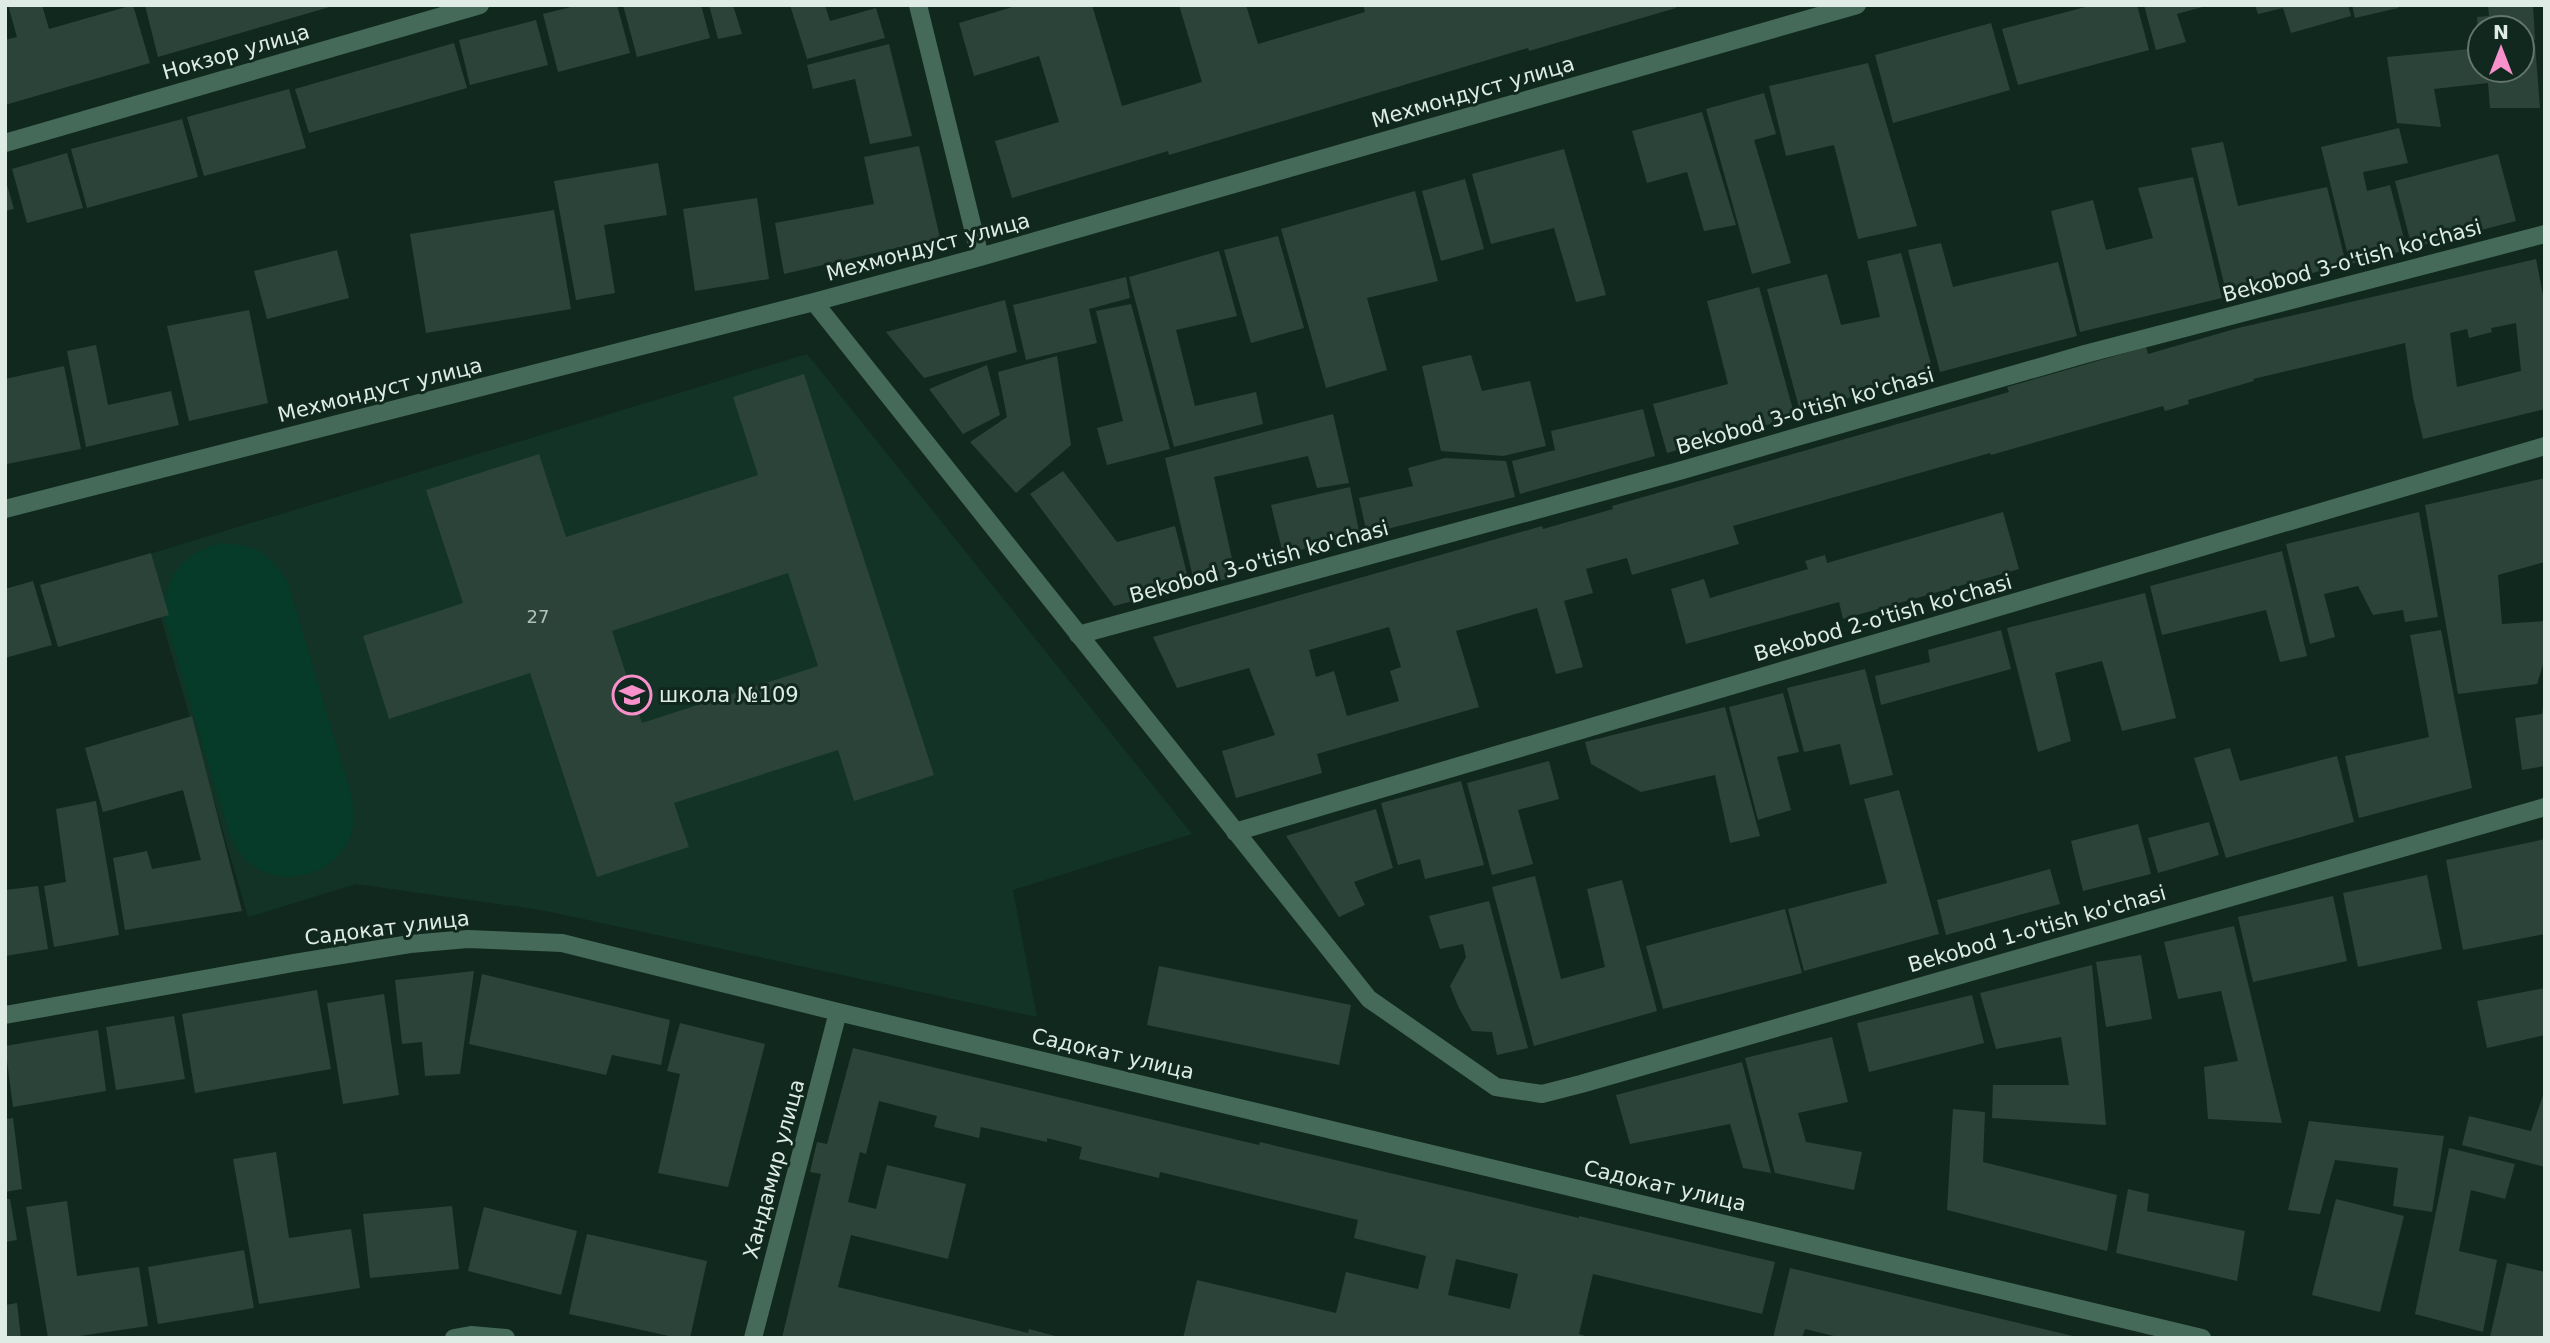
<svg xmlns="http://www.w3.org/2000/svg" width="2550" height="1343" font-family="'DejaVu Sans',sans-serif">
  <rect width="100%" height="100%" fill="#11281e"/>
  <path fill="#123326" d="M807,354L1192,834L1013,890L1037,1017L541,910L356,884L248,917L143,556Z"/>
  <path fill="#063a29" d="M220,543C255,545 270,553 288,583L352,797C354,812 355,826 349,840C329,882 268,890 240,853C235,847 233,839 229,833L165,619C164,577 180,555 220,543Z"/>
  <path fill="#2b4338" fill-rule="evenodd" d="M8,5H42L49,29L133,5L150,63L5,105V40L17,37Z
    M145,5H333V6L158,57Z
    M579,5H617L630,53L558,72L543,14Z
    M623,5H701L710,38L637,57Z
    M709,5H733L742,34L718,39Z
    M790,5H825L830,21L876,8L885,38L807,59Z
    M1019,5H1092L1122,106L1202,82L1179,5H1246L1258,44L1365,12L1363,5H1675L1676,8L1529,51L1528,48L1169,155L1168,151L1012,198L995,141L1059,122L1039,56L974,76L959,23Z
    M2093,5H2137L2149,50L2018,85L2002,29Z
    M2144,5H2206V6L2177,14L2186,42L2156,50Z
    M2255,5H2348L2351,16L2291,33L2283,8L2258,14Z
    M2352,5H2398V8L2355,18Z
    M2488,5H2533L2535,40L2522,41V28H2480V34H2478L2477,17L2489,16Z
    M536,20L548,65L470,85L459,40Z
    M1991,23L2010,90L1893,123L1875,55Z
    M454,43L467,88L309,133L295,89Z
    M889,44L912,136L870,144L855,79L813,89L807,65Z
    M2535,44L2540,108H2490L2488,83L2434,89L2441,127L2397,123L2387,57L2480,48V70H2522V45Z
    M1868,63L1917,226L1858,239L1834,145L1786,156L1769,86Z
    M289,89L306,148L204,176L187,117Z
    M1764,93L1776,134L1754,140L1791,263L1752,274L1706,109Z
    M1702,112L1736,225L1704,231L1687,172L1647,183L1632,131Z
    M182,119L198,177L87,208L71,149Z
    M2399,128L2408,163L2363,172L2367,191L2390,185L2407,250L2350,264L2321,147Z
    M2223,142L2238,206L2327,187L2346,264L2227,296L2191,148Z
    M919,146L940,238L784,274L775,223L874,204L864,157Z
    M1564,149L1606,295L1576,302L1554,228L1491,244L1472,174Z
    M67,153L83,208L27,223L12,169Z
    M2498,154L2516,221L2412,248L2395,181Z
    M658,163L667,215L604,225L615,293L576,300L554,181Z
    M2193,177L2222,298L2080,332L2051,211L2093,200L2106,250L2153,238L2138,188Z
    M5,178L14,209L5,211Z
    M1465,179L1484,249L1441,261L1422,191Z
    M1415,191L1438,281L1367,298L1387,370L1326,388L1281,229Z
    M757,198L769,279L695,291L683,209Z
    M554,210L571,309L426,333L410,234Z
    M1278,236L1304,328L1251,343L1224,250Z
    M1941,243L1953,287L2058,262L2077,336L1940,372L1908,250Z
    M337,250L349,298L267,319L254,271Z
    M1219,251L1237,316L1176,330L1195,406L1256,392L1263,424L1174,447L1129,277Z
    M1901,253L1934,375L1800,411L1767,289L1827,274L1841,325L1880,317L1867,261Z
    M2536,259L2545,305V409L2423,439L2413,397L2405,343L2253,379L2254,381L2188,400L2189,404L2165,411L2163,406L1991,455L1990,453L1733,526L1739,544L1632,575L1627,558L1586,569L1593,593L1564,601L1583,667L1556,674L1537,608L1456,631L1479,707L1317,754L1322,773L1236,798L1222,751L1275,735L1249,668L1177,688L1153,637L1542,526L1543,529L1613,509L1612,506L2009,392L2007,387L2146,347L2148,354L2238,328ZM2516,323L2521,371L2457,387L2450,333L2467,329L2469,338L2492,332L2491,328ZM1389,627L1401,667L1390,671L1399,701L1347,716L1334,671L1316,677L1309,650Z
    M1126,277L1130,298L1089,309L1097,343L1026,360L1013,305Z
    M1759,287L1795,417L1667,453L1653,404L1728,384L1707,301Z
    M1005,300L1017,352L924,378L886,332Z
    M1131,304L1170,449L1107,465L1097,428L1123,421L1096,311Z
    M249,310L268,403L189,421L167,326Z
    M96,345L108,405L171,391L179,425L86,447L67,351Z
    M1471,355L1482,391L1530,381L1546,446L1503,456L1441,451L1422,366Z
    M1057,356L1071,445L1016,493L970,442L1007,417L998,372Z
    M987,365L1000,415L963,434L929,389Z
    M64,366L81,449L7,464L5,379Z
    M804,374L934,775L854,801L838,750L674,803L689,847L597,877L530,673L389,719L363,636L463,603L426,490L539,454L566,537L758,475L733,397ZM788,573L818,666L642,723L612,631Z
    M1643,409L1655,456L1520,494L1512,461L1555,450L1551,431Z
    M1333,414L1349,483L1317,488L1308,456L1214,477L1236,577L1195,586L1165,458Z
    M1445,458L1506,461L1515,497L1367,534L1359,498L1413,486L1408,468Z
    M1063,471L1117,542L1175,526L1190,586L1114,606L1030,494Z
    M2545,478V562L2498,575L2502,624L2545,621V658L2537,684L2458,694L2425,505Z
    M1350,487L1360,536L1283,554L1271,505Z
    M2003,512L2019,569L1843,619L1839,602L1686,644L1671,589L1704,579L1710,598L1808,569L1805,561L1825,555L1827,563Z
    M2419,512L2438,617L2405,622L2403,610L2373,615L2358,586L2324,594L2335,637L2310,644L2286,544Z
    M2282,551L2307,656L2280,662L2266,610L2162,635L2150,586Z
    M151,553L169,615L58,647L40,585Z
    M33,581L52,645L5,658V589Z
    M2145,593L2176,718L2122,731L2102,661L2055,673L2071,741L2038,752L2007,628Z
    M2001,630L2011,669L1881,705L1875,676L1930,662L1928,650Z
    M2441,630L2472,788L2359,818L2345,756L2429,737L2410,635Z
    M1865,669L1893,775L1850,785L1840,744L1804,752L1787,688Z
    M1783,693L1799,752L1777,757L1791,810L1758,820L1729,707Z
    M1725,707L1760,836L1730,843L1715,775L1641,792L1591,764L1585,742Z
    M2543,707L2545,766L2522,770L2515,718L2542,714Z
    M192,716L242,911L125,930L113,858L147,851L152,869L201,860L183,790L103,812L85,748Z
    M2230,748L2240,781L2337,756L2354,822L2226,858L2194,758Z
    M1549,761L1559,799L1518,810L1533,864L1492,875L1467,783Z
    M1461,781L1484,865L1425,879L1420,859L1398,865L1381,803Z
    M1899,790L1939,934L1804,971L1788,909L1887,883L1864,799Z
    M96,801L119,935L54,947L44,886L66,882L56,809Z
    M1376,809L1393,868L1354,882L1365,905L1339,917L1286,836Z
    M2209,822L2219,855L2158,873L2148,838Z
    M2138,824L2151,874L2083,891L2071,841Z
    M2545,839V934L2463,950L2446,860Z
    M2050,869L2060,904L1946,935L1937,900Z
    M2427,875L2442,949L2358,967L2343,893Z
    M1535,876L1561,979L1605,967L1587,889L1622,880L1657,1011L1534,1046L1492,887Z
    M38,886L48,949L5,956V890Z
    M2333,896L2347,961L2253,982L2238,917Z
    M1489,901L1528,1048L1497,1055L1492,1032L1472,1031L1459,1008L1450,986L1466,957L1463,944L1440,949L1429,916Z
    M1785,909L1802,973L1663,1009L1646,946Z
    M2234,926L2282,1123L2208,1119L2204,1067L2238,1061L2221,991L2178,999L2164,942Z
    M2141,955L2152,1019L2106,1027L2096,962Z
    M2092,965L2106,1125L1992,1118L1993,1085H2069L2061,1037L1996,1049L1980,993Z
    M1159,966L1351,1005L1339,1065L1147,1025Z
    M474,971L460,1074L425,1076L422,1042L402,1044L395,980Z
    M482,974L670,1020L661,1065L612,1055L606,1075L469,1044Z
    M2545,988V1035L2487,1048L2477,1001Z
    M317,990L331,1069L195,1093L182,1014Z
    M384,994L399,1095L343,1104L327,1003Z
    M1972,995L1984,1043L1869,1072L1857,1023Z
    M174,1016L185,1079L116,1090L106,1027Z
    M680,1023L765,1044L728,1187L658,1173L680,1074L667,1071Z
    M98,1030L106,1091L13,1107L5,1046Z
    M1832,1037L1848,1102L1798,1113L1806,1142L1862,1152L1854,1190L1775,1173L1745,1058Z
    M853,1048L1259,1145L1260,1142L1579,1218V1216L1775,1262L1762,1314L1593,1274L1579,1334L1591,1338H1183L1197,1280L1336,1313L1346,1272L1418,1289L1426,1256L1354,1238L1358,1220L1160,1172L1159,1178L1079,1159L1082,1147L1047,1138V1142L981,1127L979,1138L934,1127L937,1116L879,1101L866,1154L860,1152L848,1202L876,1209L887,1165L966,1184L948,1259L851,1235L838,1287L1028,1333L1029,1329L1063,1338H782L821,1174L810,1172L817,1142L827,1144ZM1456,1259L1518,1274L1510,1309L1448,1295Z
    M1742,1062L1771,1173L1743,1168L1730,1124L1630,1144L1616,1095Z
    M2545,1089V1167L2462,1145L2469,1116L2531,1131Z
    M1953,1109L1985,1112L1983,1162L2117,1195L2107,1251L1947,1210Z
    M13,1118L22,1189L5,1192V1119Z
    M2309,1121L2444,1136L2432,1212L2393,1206L2398,1168L2335,1160L2320,1214L2288,1210Z
    M2449,1148L2515,1164L2505,1199L2471,1190L2459,1251L2497,1260L2483,1332L2415,1314Z
    M276,1152L289,1238L351,1229L360,1288L259,1304L233,1159Z
    M2128,1189L2149,1194L2147,1211L2245,1231L2237,1281L2116,1253Z
    M5,1199H10L17,1240L5,1242Z
    M2336,1199L2404,1216L2380,1312L2312,1295Z
    M67,1201L77,1276L139,1267L148,1326L66,1338H48L26,1207Z
    M452,1206L459,1269L370,1278L363,1214Z
    M484,1207L577,1231L561,1295L468,1271Z
    M587,1234L707,1261L690,1338H678L569,1314Z
    M244,1250L254,1308L158,1324L148,1267Z
    M2507,1263L2545,1272V1338L2490,1337Z
    M1790,1268L2077,1337L2076,1338H1842L1805,1329L1802,1338H1773Z
    M17,1303L21,1338H5V1305Z"/>
  <g fill="none" stroke-linecap="round" stroke-linejoin="round">
    <path stroke="#456a5a" stroke-width="18" d="M918,5L980,257
      M5,143L480,5
      M814,302L1369,999L1496,1087L1542,1094L1581,1084L2545,807
      M5,509L814,302L980,257L1857,5
      M1078,635L1679,471L2085,354L2545,234
      M1235,832L2545,446
      M5,1015L293,963L410,944L468,939L562,943L838,1012L2202,1338
      M454,1338L471,1335L506,1338
      M753,1338L838,1012"/>
  </g>
  <defs>
    <symbol id="school-ring" viewBox="-11 -11 22 22"><circle r="9.5" fill="#11281e" stroke="#f890cc" stroke-width="1.5"/><path d="M0-5L7-2L0 1L-7-2ZM-4 1L0 2.5L4 1V4Q0 6-4 4Z" fill="#f890cc"/></symbol>
  </defs>
  <g fill-rule="evenodd">
    <use href="#school-ring" x="610" y="673" width="44" height="44"/>
  </g>
  <g text-anchor="middle" stroke-width="6" stroke-linejoin="round" paint-order="stroke">
    <g font-size="18" fill="#b1c2ba">
      <text x="538" y="623">27</text>
    </g>
    <g font-size="21" fill="#deece5" stroke="#11281e">
      <text transform="translate(236 52) rotate(-16)" y="7">Нокзор улица</text>
      <text transform="translate(1473 92) rotate(-16)" y="7">Мехмондуст улица</text>
      <text transform="translate(928 247) rotate(-15)" y="7">Мехмондуст улица</text>
      <text transform="translate(2352 261) rotate(-15)" y="7">Bekobod 3-o'tish ko'chasi</text>
      <text transform="translate(380 390) rotate(-14)" y="7">Мехмондуст улица</text>
      <text transform="translate(1805 411) rotate(-16)" y="7">Bekobod 3-o'tish ko'chasi</text>
      <text transform="translate(1259 562) rotate(-15)" y="7">Bekobod 3-o'tish ko'chasi</text>
      <text transform="translate(1883 618) rotate(-16)" y="7">Bekobod 2-o'tish ko'chasi</text>
      <text transform="translate(387 928) rotate(-7)" y="7">Садокат улица</text>
      <text transform="translate(2037 929) rotate(-16)" y="7">Bekobod 1-o'tish ko'chasi</text>
      <text transform="translate(1113 1054) rotate(13)" y="7">Садокат улица</text>
      <text transform="translate(774 1169) rotate(-75)" y="7">Хандамир улица</text>
      <text transform="translate(1665 1186) rotate(13)" y="7">Садокат улица</text>
    </g>
    <g font-size="21" fill="#deece5" stroke="#11281e" text-anchor="start">
      <text x="659" y="702">школа №109</text>
    </g>
  </g>
  <rect width="2550" height="1343" fill="none" stroke="#deece5" stroke-width="14"/>
  <g transform="translate(2501 49)"><circle r="33" fill="#11281e" stroke="#63766e" stroke-width="2"/>
  <path d="M0-5L12 26L0 18L-12 26Z" fill="#f890cc"/>
  <text y="-10" font-size="19" font-weight="bold" text-anchor="middle" fill="#deece5">N</text>
  </g>
</svg>
